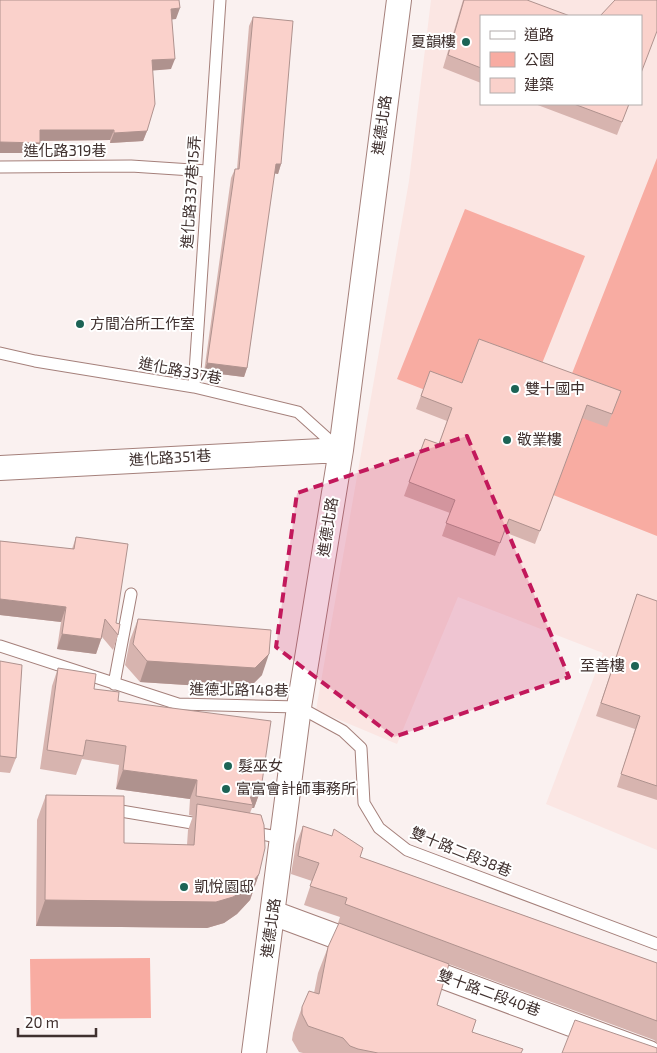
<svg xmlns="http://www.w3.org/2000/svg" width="657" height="1053" font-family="'Exo 2','Noto Sans TC',sans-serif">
  <rect width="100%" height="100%" fill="#faf1f0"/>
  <path fill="#fbe6e3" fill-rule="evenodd" d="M431,0H657V850L546,804L603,653L458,597L397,744L316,710L409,181ZM481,16H641V104H481Z"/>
  <path fill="#f8aca2" d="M657,158V536L528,485Z
    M465,209L585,256L517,426L397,379Z
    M150,958L151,1018L31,1019L30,959Z"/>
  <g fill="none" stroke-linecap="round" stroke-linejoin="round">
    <defs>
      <path id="service" d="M0,167L131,166L207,171
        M0,353L35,361L194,387L298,412L339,449
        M194,387L220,0
        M0,646L178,704L299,707L343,731L361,748L364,803L379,828L407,850L657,944
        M114,684L131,594
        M109,809L204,825
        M250,832L283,838"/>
      <path id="minor" d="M0,468L341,450
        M273,913L362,946
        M415,966L649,1053
        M254,1053L299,707L341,450L399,0"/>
    </defs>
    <use href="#service" stroke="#a5807b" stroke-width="13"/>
    <use href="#minor" stroke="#a5807b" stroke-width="26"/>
    <use href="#service" stroke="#fff" stroke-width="11"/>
    <use href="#minor" stroke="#fff" stroke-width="24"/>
  </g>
  <path fill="#d7b4af" d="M0,0L176,19H172L171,69L152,70L147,131L143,141L110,143V140L40,141L36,153H0Z
    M463,0H527L481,16V83L443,68Z
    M253,17L281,164L278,174L274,173L247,368L244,377L204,372L231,178L235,169H237L249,26Z
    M535,104H629L617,135Z
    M430,371L462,383L621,391L607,427L582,418L535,544L504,532L495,556L442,536L450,513L404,496L425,439L439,444L447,421L416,409Z
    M76,537L116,623L118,635L113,650L102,637L96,654L57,649L61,622L0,615V541L72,549Z
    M657,601V800L617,787L635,729L596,716L633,607Z
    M138,619L262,675L248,689L140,682L125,665L130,640Z
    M0,661L16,758L10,773L0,772Z
    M58,668L94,689L118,701L261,789L254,808H252L250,813L259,874L250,900L237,914L224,923L207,928L36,926L37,820L46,795L124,843L187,845L188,830L193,816L189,815L190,799L116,789L119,765L82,759L76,775L40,769L52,686Z
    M303,826L360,857L657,963V1043L654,1040L338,923L340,917L304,905L312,881L291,874L296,844Z
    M328,947L437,1005L472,1032L521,1053H303L299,1052L292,1040L293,1033L302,1007L314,993L318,973Z"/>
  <path fill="#af928e" d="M180,8L176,19L168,20L171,9Z
    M175,59L171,69L148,71L152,60Z
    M40,130H114L110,140L36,141Z
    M147,131L143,141L110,143L114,133Z
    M0,142L40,143L36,153H0Z
    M276,164H281L278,174L272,173Z
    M207,363L247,368L244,377L204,372Z
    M0,599L66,607L61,622L0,615Z
    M62,634L101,639L96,654L57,649Z
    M269,654L262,675L248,689L140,682L147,661Z
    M123,770L197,780L190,799L116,789Z
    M247,787L261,789L254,808H252L253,805Z
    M259,874L250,900L237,914L224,923L207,928L36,926L45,900Z"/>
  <path fill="#fad1cb" stroke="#af928e" d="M0,0H179L180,8L171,9L175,59L152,60L155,104L147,131L114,133V130H40V143L0,142Z
    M464,0H527L570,16H481V68L448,55Z
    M615,0H657V31L641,73V16H600Z
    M253,17L293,21L281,164H276L247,368L207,363L235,169H239Z
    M574,104H629L622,122Z
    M479,339L621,391L612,414L587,405L540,531L509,519L500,543L446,523L455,500L409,482L425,439L439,444L452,408L421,396L430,371L462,383Z
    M76,537L128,544L116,623L120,624L118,635L105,619L101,639L62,634L66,607L0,599V541L74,549Z
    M637,594L657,601V786L621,774L640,716L601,703Z
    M138,619L271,630L269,654L255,668L147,661L133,644Z
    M0,661L22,665L16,758L0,756Z
    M58,668L96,674L94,689L119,692L118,701L271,721L261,789L247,787L253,805L196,796L197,780L123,770L126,746L86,740L83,756L47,750Z
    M46,795L124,796V843L194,845L197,804L261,815L264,825L265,848L259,874L247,889L233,897L216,902L45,900Z
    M303,826L332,836L334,829L363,848L360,857L657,963V1021L345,904L347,898L310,886L319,863L298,856Z
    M339,923L449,964L437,1005L476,1020L472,1032L523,1049L521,1053H378L358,1049L350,1046L343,1038L308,1026L302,1014V1007L309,991L319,994L328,947Z
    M575,1020L657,1048V1053H562Z"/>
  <path fill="#c2185b" fill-opacity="0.2" stroke="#c2185b" stroke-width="4" stroke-dasharray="10 6" stroke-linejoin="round" d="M467,436L569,677L394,737L276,647L297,493Z"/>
  <g fill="#1c6355" stroke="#fff" stroke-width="2">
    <circle cx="466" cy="42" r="5"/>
    <circle cx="80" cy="324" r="5"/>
    <circle cx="515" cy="389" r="5"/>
    <circle cx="507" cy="440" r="5"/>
    <circle cx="635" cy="666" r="5"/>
    <circle cx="228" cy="766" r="5"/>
    <circle cx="226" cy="789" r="5"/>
    <circle cx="184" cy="887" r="5"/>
  </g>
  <g text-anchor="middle" stroke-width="4" stroke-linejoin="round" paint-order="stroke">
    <g font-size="15" fill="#3f302e" stroke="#fff" text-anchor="start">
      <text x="456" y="47" text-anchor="end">夏韻樓</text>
      <text x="90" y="329">方間冶所工作室</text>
      <text x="525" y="394">雙十國中</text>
      <text x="517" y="445">敬業樓</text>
      <text x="625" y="671" text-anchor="end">至善樓</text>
      <text x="238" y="771">髮巫女</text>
      <text x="236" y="794">富富會計師事務所</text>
      <text x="194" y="892">凱悅園邸</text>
    </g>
    <g font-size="15" fill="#3f302e" stroke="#fff">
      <text transform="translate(382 125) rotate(-82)" y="5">進德北路</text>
      <text x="65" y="156">進化路319巷</text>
      <text transform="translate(191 192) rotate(-86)" y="5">進化路337巷15弄</text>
      <text transform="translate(180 371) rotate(11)" y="5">進化路337巷</text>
      <text transform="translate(170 458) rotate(-3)" y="5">進化路351巷</text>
      <text transform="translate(328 527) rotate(-81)" y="5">進德北路</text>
      <text transform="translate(239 690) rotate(1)" y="5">進德北路148巷</text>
      <text transform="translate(461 852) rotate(22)" y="5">雙十路二段38巷</text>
      <text transform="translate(271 928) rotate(-82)" y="5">進德北路</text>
      <text transform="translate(489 993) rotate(20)" y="5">雙十路二段40巷</text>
    </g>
  </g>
  <rect x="480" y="15" width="162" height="90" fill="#ffffff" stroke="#b2acab"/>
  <rect x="490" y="31" width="25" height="8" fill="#ffffff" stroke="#b2acab"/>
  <text x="524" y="40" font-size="15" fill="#3f302e">道路</text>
  <rect x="490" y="52" width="25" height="15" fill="#f8aca2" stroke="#b2acab"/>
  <text x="524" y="65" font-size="15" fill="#3f302e">公園</text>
  <rect x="490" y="78" width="25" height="15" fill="#fad1cb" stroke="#b2acab"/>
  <text x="524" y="90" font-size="15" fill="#3f302e">建築</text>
  <path d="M18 1028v8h78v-8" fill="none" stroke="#3f302e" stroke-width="2.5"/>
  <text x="25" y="1028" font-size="15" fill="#3f302e" stroke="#ffffff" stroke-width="4" paint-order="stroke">20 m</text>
</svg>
